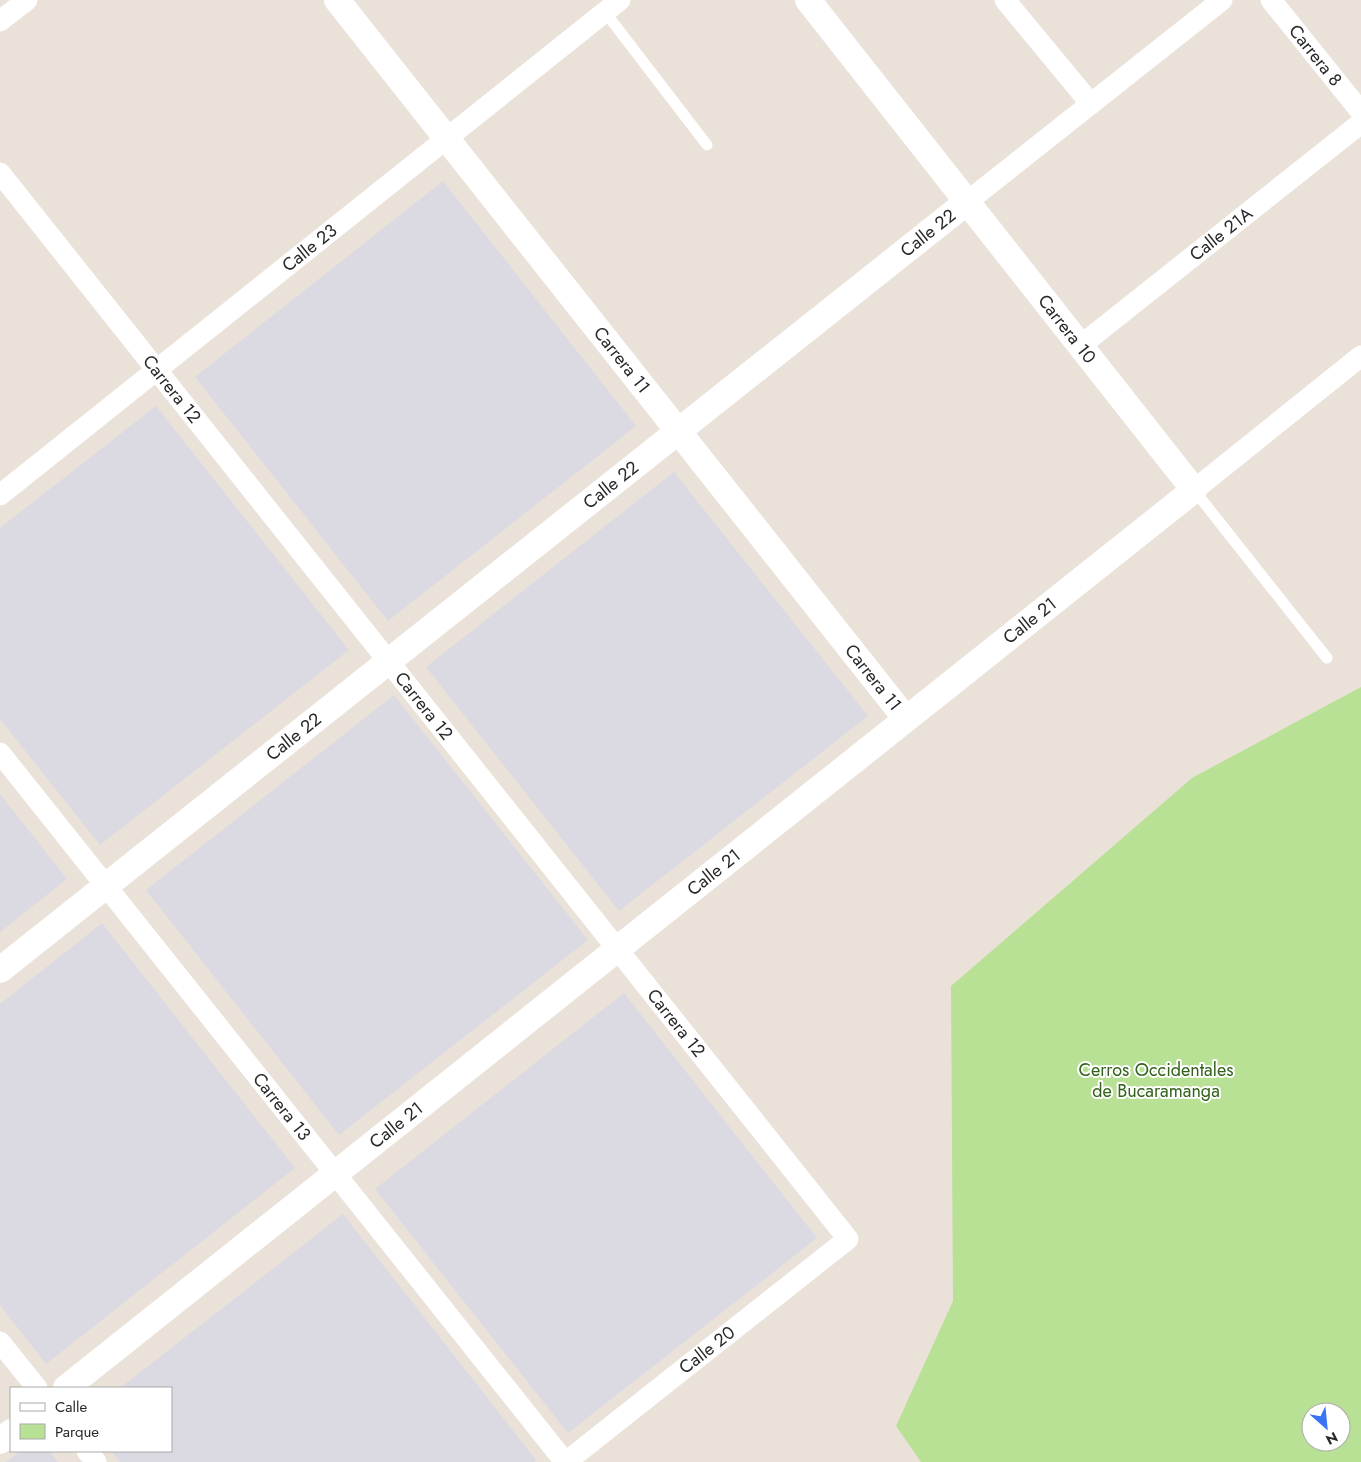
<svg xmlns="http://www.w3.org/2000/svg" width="1361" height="1462" font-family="Jost,sans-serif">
  <rect width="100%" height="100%" fill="#eae1d9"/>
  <path fill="#dbdae2" d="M443,181L636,426L388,621L195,377Z
    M156,406L349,650L100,845L0,719V528Z
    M674,472L868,716L619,911L426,667Z
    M394,695L588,940L339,1135L146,890Z
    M0,794L67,879L0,932Z
    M102,923L295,1168L46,1364L0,1305V1004Z
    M624,993L817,1238L568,1433L375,1189Z
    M343,1214L536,1460L534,1462H120L111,1451H171V1388H120Z
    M21,1451H49L58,1462H6Z"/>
  <path fill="#b8e196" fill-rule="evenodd" d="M1361,687V1462H921L896,1426L953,1301L951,986L1192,778ZM1311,1412H1341V1442H1311Z"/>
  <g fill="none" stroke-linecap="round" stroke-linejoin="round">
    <path stroke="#fff" stroke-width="11" d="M605,12L707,145
      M1194,490L1327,658"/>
    <g stroke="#fff" stroke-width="21">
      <path d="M1005,0L1091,104"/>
      <path id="s1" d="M1271,0L1361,112"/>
      <path d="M0,21L27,0"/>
      <path id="s2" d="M0,173L848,1239L566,1462"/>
      <path d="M967,202L1222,0"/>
      <path id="s3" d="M1080,346L1361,123"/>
      <path d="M1194,490L1361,356"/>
      <path id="s4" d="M0,495L620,0"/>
      <path id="s5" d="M0,753L565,1462"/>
      <path d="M0,1342L37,1388"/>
      <path d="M87,1451L96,1462"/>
    </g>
    <g stroke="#fff" stroke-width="26">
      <path id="s6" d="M337,0L906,719"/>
      <path id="s7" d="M0,970L967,202"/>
      <path id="s8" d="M66,1388L1194,490L808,0"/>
      <path d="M0,1441L11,1432"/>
    </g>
  </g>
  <g text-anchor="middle" stroke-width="4" stroke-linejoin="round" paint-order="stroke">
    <g font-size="18" fill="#282828" stroke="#fff">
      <text dy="6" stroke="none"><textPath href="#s1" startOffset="71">Carrera 8</textPath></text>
      <text dy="6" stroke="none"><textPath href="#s7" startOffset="1185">Calle 22</textPath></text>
      <text dy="6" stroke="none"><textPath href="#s3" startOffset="180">Calle 21A</textPath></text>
      <text dy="6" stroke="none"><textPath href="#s4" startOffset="396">Calle 23</textPath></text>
      <text transform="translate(1067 329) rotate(52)" y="6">Carrera 10</text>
      <text dy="6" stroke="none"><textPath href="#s6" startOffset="459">Carrera 11</textPath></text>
      <text dy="6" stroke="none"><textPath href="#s2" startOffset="276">Carrera 12</textPath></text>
      <text dy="6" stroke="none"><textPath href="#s7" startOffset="780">Calle 22</textPath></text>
      <text dy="6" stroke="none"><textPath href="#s8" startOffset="1232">Calle 21</textPath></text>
      <text dy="6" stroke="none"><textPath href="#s6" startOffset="864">Carrera 11</textPath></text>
      <text dy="6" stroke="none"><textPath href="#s2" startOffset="681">Carrera 12</textPath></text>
      <text dy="6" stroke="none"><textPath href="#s7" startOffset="375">Calle 22</textPath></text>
      <text dy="6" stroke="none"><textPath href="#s8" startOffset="828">Calle 21</textPath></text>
      <text dy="6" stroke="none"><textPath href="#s2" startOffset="1086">Carrera 12</textPath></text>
      <text dy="6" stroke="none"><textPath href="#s5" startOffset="452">Carrera 13</textPath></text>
      <text dy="6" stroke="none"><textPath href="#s8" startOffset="422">Calle 21</textPath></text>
      <text transform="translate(707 1350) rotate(-38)" y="6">Calle 20</text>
    </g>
    <g font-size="18" fill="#32621a" stroke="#fff">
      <text x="1156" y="1076">Cerros Occidentales<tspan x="1156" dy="21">de Bucaramanga</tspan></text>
    </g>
  </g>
  <rect x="10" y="1387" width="162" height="65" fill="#ffffff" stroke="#a9a9a9"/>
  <rect x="20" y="1403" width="25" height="8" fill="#ffffff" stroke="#a9a9a9"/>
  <text x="55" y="1412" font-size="15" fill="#282828">Calle</text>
  <rect x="20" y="1424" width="25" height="15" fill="#b8e196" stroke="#a9a9a9"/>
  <text x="55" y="1437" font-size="15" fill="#282828">Parque</text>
  <g transform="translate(1326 1427) rotate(153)"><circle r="24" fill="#ffffff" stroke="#a9a9a9"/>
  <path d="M0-4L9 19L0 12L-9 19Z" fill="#3a73f6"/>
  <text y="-8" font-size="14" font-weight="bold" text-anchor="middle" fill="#282828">N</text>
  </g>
</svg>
